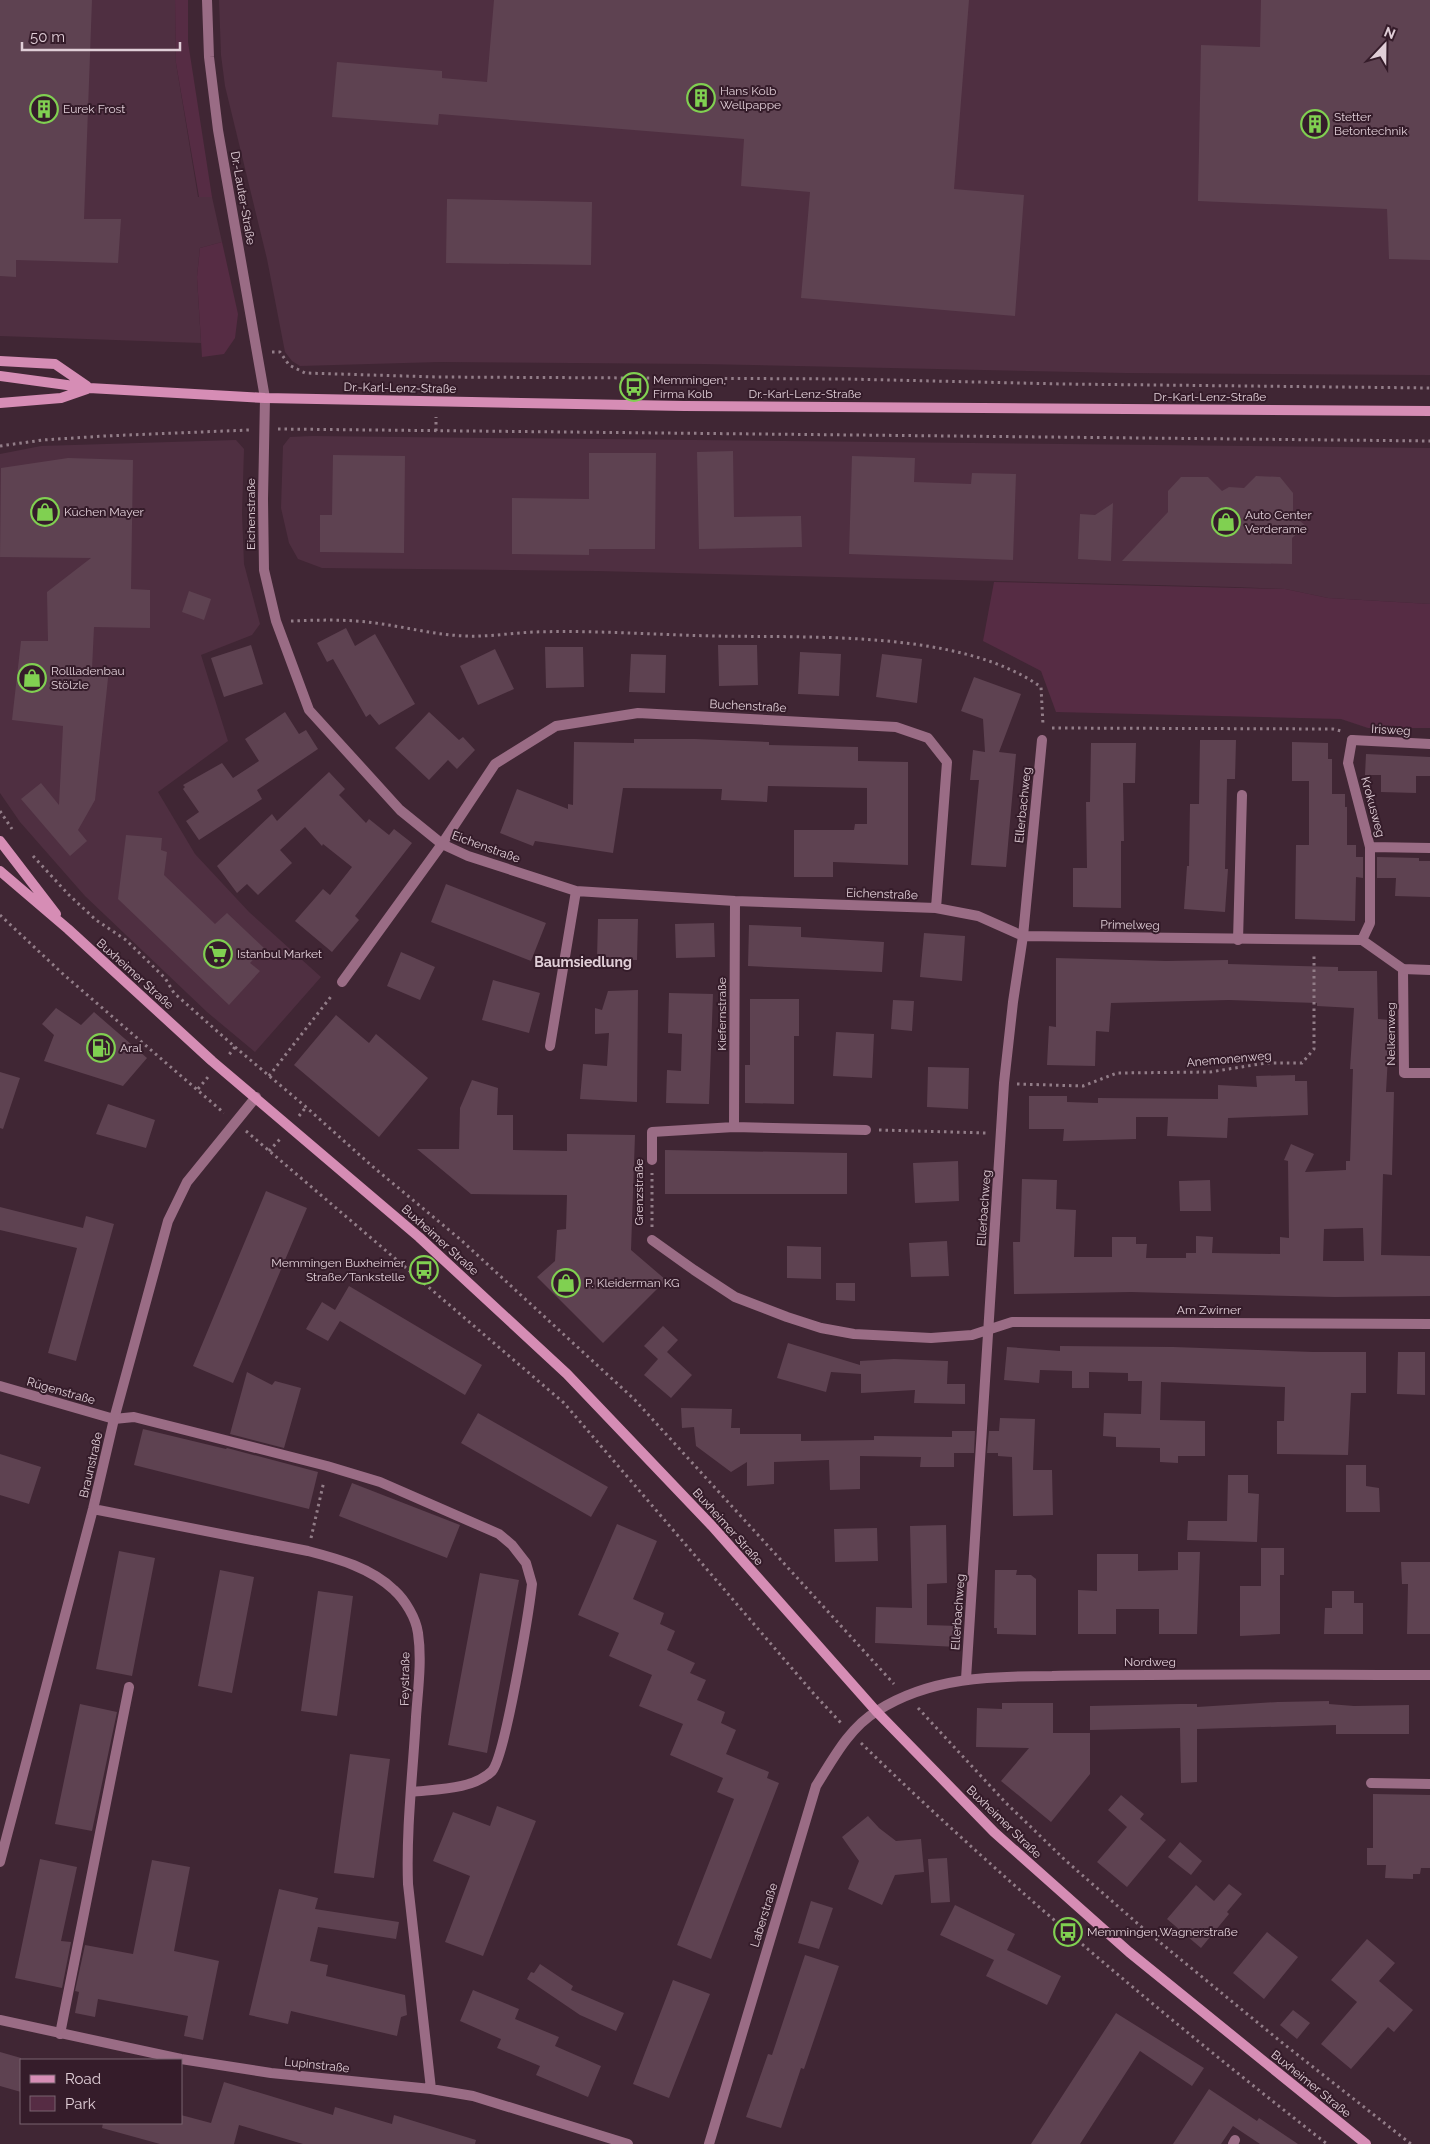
<svg xmlns="http://www.w3.org/2000/svg" width="1430" height="2144" font-family="Raleway,sans-serif">
  <rect width="100%" height="100%" fill="#402634"/>
  <path fill="#4f2f41" d="M0,0H175L176,63L198,197H212L222,242L200,248L197,277L201,343L0,336Z
    M219,0H1430V375L1125,373L703,364L439,362L300,366L292,361L285,352L267,259L225,86L221,55Z
    M312,436L1430,448V604L1328,598L1285,589L1234,587L597,571L322,568L298,559L289,543L281,508L283,446L290,437Z
    M236,440L244,449L242,513L244,564L260,624L252,635L201,655L228,741L158,792L195,854L249,912L321,977L255,1052L207,1012L85,896L20,822L0,793V454L41,446Z"/>
  <path fill="#562c44" d="M175,0H188V42L212,197H199L176,63Z
    M222,242L238,314L235,338L224,354L202,357L197,277L200,248Z
    M994,582L1285,589L1328,598L1430,604V728H1368L1341,719L1056,712L1041,671L983,641Z"/>
  <path fill="#5e4251" fill-rule="evenodd" d="M0,0H92L84,219H121L118,263L16,260V277L0,276Z
    M494,0H969L954,189L1024,195L1015,316L801,298L810,192L741,186L744,139L439,114L438,125L332,117L337,62L442,71V78L487,82Z
    M1261,0H1430V260L1389,259L1387,209L1198,201L1201,45L1260,47Z
    M447,199L592,202L591,265L446,263Z
    M733,451L734,517L801,516L802,547L699,549L697,452Z
    M589,453H656L655,549H589V555L512,554V498L589,499Z
    M333,455L405,456L404,553L320,552V515H332Z
    M852,456L915,458L914,482L971,484L972,473L1016,474L1013,560L849,554Z
    M68,458L133,460L131,589L150,590V628L94,627L92,669H109L95,800L78,830L87,841L70,856L21,799L41,783L59,805L63,726L12,720L21,641H48L47,592L91,558L0,557L1,468Z
    M1256,476L1280,477L1293,493V515L1306,526L1292,538V564L1122,561L1168,512V491L1181,477H1208L1222,491L1229,487L1244,488Z
    M1113,503L1111,561L1078,559L1080,514L1095,515Z
    M189,591L211,599L204,620L182,612Z
    M346,628L355,646L375,634L415,704L379,725L370,714L366,717L333,659L327,662L317,643Z
    M251,645L263,684L224,697L211,658Z
    M718,645H757L758,685L719,686Z
    M545,647H583L584,687L546,688Z
    M495,649L514,689L478,705L460,666Z
    M800,652L841,654L839,696L798,694Z
    M631,654L666,655L665,693L629,692Z
    M882,654L922,659L917,703L876,697Z
    M974,677L1021,694L999,752L1016,754L1006,867L971,865L979,780H970L973,750L985,752L983,719L961,711Z
    M285,712L299,734L306,730L318,749L257,790L262,799L199,840L186,821L199,812L183,789L185,787L183,785L222,763L233,778L259,761L245,739Z
    M429,712L459,740L463,737L475,750L457,769L448,760L429,780L395,748Z
    M634,739H695L769,742V745L858,747V761L908,762V865L833,862V877H794V830H854L855,824H867V788L768,786L767,802L721,800L722,789L623,788L613,853L535,841L533,846L500,833L517,789L568,809V804L573,805L574,742L634,743Z
    M1200,740H1236L1235,779H1227L1225,869H1228L1225,912L1184,909L1187,866H1189L1190,804H1199Z
    M1292,742L1328,743V759H1332V794H1345V807H1347V845H1356V857H1363V878L1356,877L1355,921L1295,919L1296,845H1309V781H1292Z
    M1091,743H1136L1135,783H1123L1124,841H1121V908L1073,907V868H1087L1086,802H1090Z
    M1366,754L1430,757V776H1416V793L1381,792V775H1365Z
    M329,772L345,789L339,795L366,823L369,819L389,835L394,829L412,843L355,916L359,920L332,952L295,921L323,889L330,895L352,867L323,844L322,846L305,827L280,850L292,863L258,895L247,884L237,893L217,866L272,814L277,821Z
    M126,835L162,838L161,850L167,852L164,875L215,924L227,913L264,948L250,963L260,971L229,1005L118,899Z
    M1377,857L1419,858V861H1430V897L1395,896L1396,878H1377Z
    M446,884L546,923L531,961L431,922Z
    M598,919H638L637,960L597,959Z
    M714,923L715,957L676,958L675,924Z
    M749,925L801,927V937L884,942L882,972L748,966Z
    M924,933L965,936L962,981L920,977Z
    M401,952L435,967L420,1000L387,986Z
    M1056,958L1166,961L1228,960V964L1338,967V971H1377L1378,1019L1390,1020L1386,1092H1394L1392,1175L1383,1174L1381,1255L1430,1256V1296L1335,1297L1131,1292L1014,1294L1013,1242H1020L1022,1179L1057,1180L1056,1209L1076,1210L1074,1257H1112V1237H1136V1244H1147L1146,1258H1186V1253H1196V1236L1213,1237L1212,1253L1280,1254V1237L1289,1238L1288,1161L1284,1160L1291,1144L1314,1154L1305,1172L1346,1170V1161H1350L1353,1069H1350L1354,1008L1317,1006V1003L1229,1000L1111,1003L1109,1032L1096,1031L1095,1066L1047,1065L1049,1026L1056,1027ZM1363,1228L1364,1261H1323L1324,1229Z
    M493,980L540,993L529,1033L482,1020Z
    M638,990L637,1102L580,1099L583,1064L607,1066L609,1033L595,1034V1008L602,1010L608,991Z
    M669,993L713,994L709,1104L666,1103L667,1070L681,1071L682,1034L668,1033Z
    M750,999H799V1036H794V1104L745,1103V1065H750Z
    M893,1000L914,1001L912,1031L891,1029Z
    M56,1008L81,1025L94,1012L147,1058L123,1086L44,1061L54,1035L42,1024Z
    M336,1015L369,1043L376,1034L428,1078L379,1137L294,1065Z
    M836,1032L874,1034L872,1078L833,1076Z
    M928,1067L969,1068L968,1109L927,1107Z
    M0,1072L20,1078L3,1129L0,1128Z
    M1295,1075V1081H1307L1308,1115L1228,1118L1227,1138L1167,1136L1168,1117H1136V1139L1063,1141L1064,1129H1029V1096H1067V1102L1098,1103V1098L1218,1099V1085L1257,1087L1256,1076Z
    M472,1080L498,1088L497,1115H513V1150L567,1151V1134L635,1135L631,1250L666,1280L603,1343L537,1277L555,1261L557,1230L566,1229L567,1195L471,1194L417,1149H459L460,1108Z
    M108,1104L155,1120L146,1148L96,1134Z
    M665,1150L847,1153V1194H665Z
    M958,1161L959,1201L915,1203L913,1163Z
    M1210,1180L1211,1211H1180L1179,1181Z
    M266,1191L307,1208L233,1383L193,1366Z
    M0,1207L83,1228L86,1216L114,1224L76,1361L48,1353L77,1248L0,1230Z
    M947,1241L949,1276L911,1277L909,1243Z
    M787,1246L821,1247V1279L787,1278Z
    M836,1283H855V1301L836,1300Z
    M349,1286L482,1365L465,1395L340,1321L328,1341L306,1329L322,1302L335,1310Z
    M663,1326L678,1340L667,1352L692,1375L671,1398L644,1375L658,1359L644,1346Z
    M788,1343L860,1365V1361L894,1359L948,1361L947,1384H965V1404L914,1403L915,1390L861,1393V1374L831,1372L826,1392L777,1378Z
    M1060,1346L1173,1347L1313,1352H1366V1393H1351L1348,1455L1277,1454V1421H1284L1285,1387L1161,1382L1160,1420L1205,1421V1456H1178V1463L1160,1462V1448L1116,1447V1437L1103,1436L1104,1413L1141,1414L1142,1381H1128V1373L1089,1372V1388H1072V1371L1040,1370L1039,1383L1004,1380L1007,1347L1060,1351Z
    M1398,1352H1425V1395L1397,1394Z
    M247,1372L272,1385L275,1381L301,1388L284,1448L230,1434Z
    M681,1408L732,1409L731,1428H740V1434H801V1441L874,1440V1436L952,1437V1431H975L974,1453H954V1467H920L921,1457L860,1456V1489L830,1490L829,1460L774,1462V1484L747,1486V1462L731,1472L696,1446L694,1427L682,1428Z
    M478,1413L608,1487L591,1517L461,1443Z
    M1000,1418L1035,1419L1033,1470H1052L1053,1515L1013,1516L1012,1457L998,1456V1453H987L989,1431H999Z
    M143,1429L226,1449L227,1448L318,1472L309,1509L134,1465Z
    M0,1454L41,1467L29,1504L0,1495Z
    M1346,1465H1366V1486L1379,1488L1380,1512H1346Z
    M1228,1475H1248V1493L1259,1494L1257,1542L1187,1540L1188,1521H1227Z
    M352,1483L460,1525L447,1558L339,1516Z
    M617,1524L657,1541L633,1599L664,1613L660,1624L675,1631L667,1650L695,1663L690,1673L706,1680L697,1700L725,1712L721,1723L736,1730L726,1754L769,1772L767,1778L779,1783L711,1959L677,1945L734,1799L717,1792L723,1778L670,1755L683,1724L639,1706L652,1675L609,1656L619,1633L578,1615Z
    M946,1525L947,1583L927,1584V1625L959,1626L958,1647L875,1643L876,1607L912,1608L910,1526Z
    M877,1528L878,1561L835,1562L834,1529Z
    M1261,1548H1284V1575H1280V1634L1240,1636V1586H1261Z
    M119,1551L155,1558L132,1676L96,1669Z
    M1178,1552H1200L1197,1634H1159V1609H1116V1634H1078V1590L1097,1591V1554H1138V1571L1178,1570Z
    M1401,1562H1430V1634H1407L1408,1584H1402Z
    M220,1570L254,1577L232,1693L198,1686Z
    M995,1570H1017L1016,1575H1031L1036,1579V1635L997,1634V1628H994Z
    M480,1573L519,1580L487,1753L448,1745Z
    M318,1591L353,1596L337,1716L301,1711Z
    M1332,1591H1354V1603H1363V1634H1324L1325,1608H1332Z
    M1329,1701V1704L1354,1706L1409,1705V1734H1336V1725L1197,1729V1782L1181,1783L1180,1728L1090,1730V1706L1180,1704H1197V1707L1278,1702Z
    M1002,1703H1053V1733H1090V1774L1051,1822L1001,1781L1029,1748L976,1747L977,1708L1002,1709Z
    M80,1704L117,1712L92,1831L55,1824Z
    M350,1754L390,1759L374,1878L334,1873Z
    M1373,1794L1430,1795V1868H1421L1420,1874H1413V1879L1385,1878L1386,1865H1367V1848H1373Z
    M1121,1795L1144,1814L1140,1819L1166,1840L1127,1887L1097,1862L1127,1827L1108,1810Z
    M497,1806L536,1821L483,1956L445,1942L470,1876L433,1861L453,1812L490,1826Z
    M868,1816L879,1828L896,1841L921,1839L924,1872L895,1875L882,1905L848,1889L859,1861L842,1837Z
    M1180,1842L1202,1861L1191,1875L1168,1857Z
    M947,1858L950,1902L931,1903L928,1859Z
    M40,1859L77,1867L61,1941L71,1942L62,1988L15,1978Z
    M152,1860L190,1867L174,1951L219,1961L203,2040L184,2036L188,2016L98,1999L95,2017L75,2013L79,1992L75,1991L85,1945L133,1954Z
    M1229,1884L1242,1894L1227,1912L1229,1914L1201,1948L1167,1919L1196,1885L1214,1901Z
    M279,1889L318,1898L315,1909L399,1922L396,1939L318,1927L310,1961L328,1965L326,1976L405,1995L407,2015L401,2017L397,2036L291,2011L288,2024L249,2015Z
    M811,1901L833,1908L819,1949L798,1943Z
    M955,1905L1015,1934L1007,1950L1061,1976L1047,2005L986,1976L994,1960L940,1935Z
    M1267,1932L1298,1957L1264,1999L1233,1973Z
    M1367,1939L1395,1963L1379,1981L1413,2010L1394,2032L1388,2027L1351,2069L1321,2044L1357,2002L1331,1980Z
    M805,1955L839,1966L804,2069L801,2068L781,2128L746,2117L768,2054L772,2055Z
    M540,1964L573,1986L571,1990L624,2013L616,2031L580,2015L527,1979L531,1972L534,1973Z
    M673,1980L710,1994L669,2098L633,2084Z
    M473,1990L519,2009L515,2019L559,2037L555,2046L601,2066L588,2097L536,2075L540,2066L497,2048L501,2039L460,2021Z
    M1293,2010L1310,2023L1297,2039L1280,2025Z
    M1116,2013L1204,2068L1192,2086L1140,2051L1080,2144H1031Z
    M0,2052L21,2058V2092L0,2086Z
    M224,2082L333,2115L335,2107L392,2124L394,2115L476,2140L475,2144H303L239,2125L234,2144H160L102,2128L103,2123H181V2115L211,2123Z
    M1209,2089L1257,2121L1259,2118L1298,2144H1260L1233,2126L1221,2144H1173Z"/>
  <g fill="none" stroke-linecap="round" stroke-linejoin="round">
    <path stroke="#927d88" stroke-width="3" stroke-dasharray="2.5 4" stroke-linecap="butt" d="M272,352H280L289,365L305,373L437,377L846,379L1063,384L1430,388
      M278,429L1430,441
      M436,431V417
      M0,446L43,440L104,436L249,430
      M291,621C319,620 348,619 375,623C406,627 435,635 466,636C489,637 511,633 534,632C596,630 657,635 718,636C814,638 961,630 1041,687L1043,725
      M1052,728L1333,729L1341,731
      M0,811L12,829
      M33,856L69,895L96,920L126,940L165,978L174,993L235,1047L228,1056
      M0,915L63,974L224,1113
      M235,1047L306,1107L372,1166L461,1240L634,1399L894,1684
      M269,1076L333,994
      M1017,1084L1083,1086L1117,1073L1210,1072L1266,1063H1302L1314,1049V954
      M198,1089L208,1077
      M299,1116L306,1107
      M879,1130L987,1133
      M246,1131L564,1403L814,1694L841,1723
      M269,1151L281,1138
      M652,1227V1173
      M311,1538L324,1481
      M918,1708L1005,1802L1065,1860L1145,1930L1280,2041L1411,2144
      M861,1743C1008,1886 1166,2018 1327,2144"/>
    <path stroke="#9a6c85" stroke-width="10" d="M1352,740L1348,763L1370,847V923L1362,940
      M1370,847L1430,848
      M1238,940L1242,795
      M1403,969L1404,1073H1430
      M342,982L442,844
      M114,1419L134,1417L327,1466L380,1482L499,1534L512,1545L526,1563L532,1584C529,1611 505,1757 492,1771C472,1790 437,1789 411,1792
      M1371,1783L1430,1784
      M60,2034L129,1687
      M1233,2144L1235,2140"/>
    <path stroke="#9a6c85" stroke-width="10" d="M207,0L209,57L218,130L265,398L263,499L264,570L276,621L309,710L400,810L442,844L468,856L576,891L735,901L936,908L978,916L1023,936L1362,940L1403,969L1430,970
      M1352,740L1430,744
      M442,844L495,764L556,726L638,713L896,727L928,738L947,762L936,908
      M550,1046L576,891
      M734,1127L735,901
      M652,1160V1132L734,1127L866,1130
      M652,1240L694,1270L735,1297L787,1317L821,1328L854,1334L931,1338L972,1335L1012,1322L1430,1324
      M0,1386L114,1419
      M93,1509L308,1551C339,1559 371,1568 394,1590C405,1600 416,1618 418,1633C422,1660 418,1689 416,1717C413,1772 406,1828 408,1884L431,2089
      M966,1679L1004,1083L1013,1002L1023,936L1042,740
      M0,1862L93,1509L114,1419L168,1221L187,1182L256,1097
      M0,2020L181,2059L271,2073L431,2089L473,2096L628,2144
      M709,2144L816,1786C833,1759 849,1728 877,1711C930,1677 992,1676 1052,1676C1085,1675 1118,1675 1150,1675C1244,1674 1337,1675 1430,1675"/>
    <path stroke="#d68db5" stroke-width="10" d="M0,361L55,364L87,386
      M0,376L89,388L265,398L684,406L1430,411
      M0,403L61,398L87,389
      M0,841L56,914
      M0,871L68,929L212,1061L419,1237L567,1374L712,1526L876,1711L994,1832L1129,1952L1366,2144"/>
  </g>
  <defs>
    <symbol id="building-ring" viewBox="-11 -11 22 22"><circle r="9.5" fill="#351c2a" stroke="#80d051" stroke-width="1.5"/><path d="M-4-6H4V6H1V3H-1V6H-4ZM-2.5-4.3h1.7v1.8h-1.7ZM.8-4.3h1.7v1.8H.8ZM-2.5-1h1.7V.8h-1.7ZM.8-1h1.7V.8H.8Z" fill="#80d051"/></symbol>
    <symbol id="bus-ring" viewBox="-11 -11 22 22"><circle r="9.5" fill="#351c2a" stroke="#80d051" stroke-width="1.5"/><path d="M-5-6H5V4H4V6H2V4H-2V6H-4V4H-5ZM-3.5-4V0h7V-4ZM-3.5 1.2v1.5H-2V1.2ZM2 1.2v1.5H3.5V1.2Z" fill="#80d051"/></symbol>
    <symbol id="shop-ring" viewBox="-11 -11 22 22"><circle r="9.5" fill="#351c2a" stroke="#80d051" stroke-width="1.5"/><path d="M-5-2.5h2.3a2.7 3.5 0 0 1 5.4 0H5L5.5 6h-11ZM-1.5-2.5h3a1.5 2.3 0 0 0-3 0Z" fill="#80d051"/></symbol>
    <symbol id="supermarket-ring" viewBox="-11 -11 22 22"><circle r="9.5" fill="#351c2a" stroke="#80d051" stroke-width="1.5"/><path d="M-6-5.5h2.5l.6 2H6L4.5 2H-2.5L-4.4-4H-6ZM-1.5 3.2a1.3 1.3 0 1 0 .1 0ZM3 3.2a1.3 1.3 0 1 0 .1 0Z" fill="#80d051"/></symbol>
    <symbol id="fuel-ring" viewBox="-11 -11 22 22"><circle r="9.5" fill="#351c2a" stroke="#80d051" stroke-width="1.5"/><path d="M-5.5-6h7V0h2V4h1.3V-2.5L3-4.5l.8-.8L6-3V5H2.5V1h-1V6h-7ZM-4.2-4.7v3.2H.2V-4.7Z" fill="#80d051"/></symbol>
  </defs>
  <g fill-rule="evenodd">
    <use href="#building-ring" x="685" y="82" width="32" height="32"/>
    <use href="#building-ring" x="28" y="93" width="32" height="32"/>
    <use href="#building-ring" x="1299" y="108" width="32" height="32"/>
    <use href="#bus-ring" x="618" y="371" width="32" height="32"/>
    <use href="#shop-ring" x="29" y="496" width="32" height="32"/>
    <use href="#shop-ring" x="1210" y="506" width="32" height="32"/>
    <use href="#shop-ring" x="16" y="662" width="32" height="32"/>
    <use href="#supermarket-ring" x="202" y="938" width="32" height="32"/>
    <use href="#fuel-ring" x="85" y="1032" width="32" height="32"/>
    <use href="#bus-ring" x="408" y="1254" width="32" height="32"/>
    <use href="#shop-ring" x="550" y="1267" width="32" height="32"/>
    <use href="#bus-ring" x="1052" y="1916" width="32" height="32"/>
  </g>
  <g text-anchor="middle" stroke-width="4" stroke-linejoin="round" paint-order="stroke">
    <g font-size="12" fill="#e0ced7" stroke="#351c2a" text-anchor="start">
      <text x="720" y="95">Hans Kolb<tspan x="720" dy="14">Wellpappe</tspan></text>
      <text x="63" y="113">Eurek Frost</text>
      <text x="1334" y="121">Stetter<tspan x="1334" dy="14">Betontechnik</tspan></text>
      <text x="653" y="384">Memmingen,<tspan x="653" dy="14">Firma Kolb</tspan></text>
      <text x="64" y="516">Küchen Mayer</text>
      <text x="1245" y="519">Auto Center<tspan x="1245" dy="14">Verderame</tspan></text>
      <text x="51" y="675">Rollladenbau<tspan x="51" dy="14">Stölzle</tspan></text>
      <text x="237" y="958">Istanbul Market</text>
      <text x="120" y="1052">Aral</text>
      <text x="405" y="1267" text-anchor="end">Memmingen Buxheimer<tspan x="405" dy="14">Straße/Tankstelle</tspan></text>
      <text x="585" y="1287">P. Kleiderman KG</text>
      <text x="1087" y="1936">Memmingen,Wagnerstraße</text>
    </g>
    <g font-size="12" fill="#e0ced7" stroke="#351c2a">
      <text transform="translate(243 198) rotate(80)" y="4">Dr.-Lauter-Straße</text>
      <text transform="translate(400 388) rotate(1)" y="4">Dr.-Karl-Lenz-Straße</text>
      <text x="805" y="398">Dr.-Karl-Lenz-Straße</text>
      <text x="1210" y="401">Dr.-Karl-Lenz-Straße</text>
      <text transform="translate(251 514) rotate(-90)" y="4">Eichenstraße</text>
      <text transform="translate(748 706) rotate(3)" y="4">Buchenstraße</text>
      <text transform="translate(1391 730) rotate(3)" y="4">Irisweg</text>
      <text transform="translate(1023 805) rotate(-84)" y="4">Ellerbachweg</text>
      <text transform="translate(1373 807) rotate(75)" y="4">Krokusweg</text>
      <text transform="translate(486 847) rotate(20)" y="4">Eichenstraße</text>
      <text transform="translate(882 894) rotate(2)" y="4">Eichenstraße</text>
      <text transform="translate(1130 925) rotate(1)" y="4">Primelweg</text>
      <text transform="translate(135 974) rotate(42)" y="4">Buxheimer Straße</text>
      <text transform="translate(722 1014) rotate(-90)" y="4">Kiefernstraße</text>
      <text transform="translate(1391 1034) rotate(-90)" y="4">Nelkenweg</text>
      <text transform="translate(1229 1059) rotate(-5)" y="4">Anemonenweg</text>
      <text transform="translate(639 1192) rotate(-90)" y="4">Grenzstraße</text>
      <text transform="translate(984 1208) rotate(-86)" y="4">Ellerbachweg</text>
      <text transform="translate(440 1240) rotate(42)" y="4">Buxheimer Straße</text>
      <text x="1209" y="1314">Am Zwirner</text>
      <text transform="translate(61 1391) rotate(16)" y="4">Rügenstraße</text>
      <text transform="translate(91 1465) rotate(-77)" y="4">Braunstraße</text>
      <text transform="translate(728 1527) rotate(48)" y="4">Buxheimer Straße</text>
      <text transform="translate(958 1612) rotate(-86)" y="4">Ellerbachweg</text>
      <text x="1150" y="1666">Nordweg</text>
      <text transform="translate(405 1679) rotate(-89)" y="4">Feystraße</text>
      <text transform="translate(1004 1822) rotate(44)" y="4">Buxheimer Straße</text>
      <text transform="translate(764 1915) rotate(-73)" y="4">Laberstraße</text>
      <text transform="translate(317 2065) rotate(6)" y="4">Lupinstraße</text>
      <text transform="translate(1311 2084) rotate(39)" y="4">Buxheimer Straße</text>
    </g>
    <g font-size="14" font-weight="bold" fill="#e0ced7" stroke="#351c2a">
      <text x="583" y="967">Baumsiedlung</text>
    </g>
  </g>
  <rect x="20" y="2059" width="162" height="65" fill="#351c2a" stroke="#79636f"/>
  <rect x="30" y="2075" width="25" height="8" fill="#d68db5" stroke="#79636f"/>
  <text x="65" y="2084" font-size="15" fill="#e0ced7">Road</text>
  <rect x="30" y="2096" width="25" height="15" fill="#562c44" stroke="#79636f"/>
  <text x="65" y="2109" font-size="15" fill="#e0ced7">Park</text>
  <g transform="translate(1385 45) rotate(22)" stroke="#351c2a" stroke-width="4" paint-order="stroke">
  <path d="M0-4L9 19L0 12L-9 19Z" fill="#e0ced7"/>
  <text y="-8" font-size="14" font-weight="bold" text-anchor="middle" fill="#e0ced7">N</text>
  </g>
  <path d="M22 42v8h158v-8" fill="none" stroke="#e0ced7" stroke-width="2.5"/>
  <text x="30" y="42" font-size="15" fill="#e0ced7" stroke="#351c2a" stroke-width="4" paint-order="stroke">50 m</text>
</svg>
